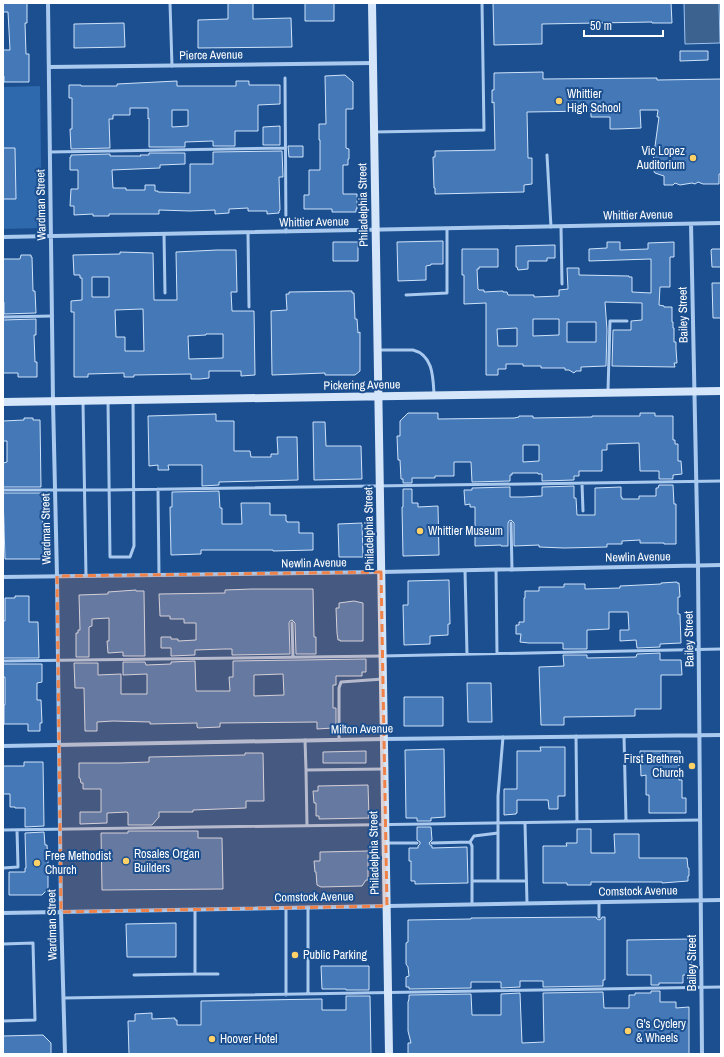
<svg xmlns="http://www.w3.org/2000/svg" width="724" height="1057" font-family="'Archivo Narrow',sans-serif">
  <rect width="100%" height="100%" fill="#1b4f8f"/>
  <path fill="#2e69ad" d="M40,86L42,228L3,229V87Z"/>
  <path fill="#3c6290" stroke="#9cc4f0" d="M684,3H719L720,43L685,44Z"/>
  <path fill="#4478b7" stroke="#cfe3fa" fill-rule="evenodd" d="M3,3H27V23H25L26,54H29V82H4V76H3V50H10L8,12H3Z
    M228,3H253V19L291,18L292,47L198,48V20L228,19Z
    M305,3H334V21H305Z
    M493,3H671L672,23H652V22L542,24V44L494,45Z
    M124,23L125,47L74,48V24Z
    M680,51H708V60L680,61Z
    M543,72V79L657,78V80L721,79V174H719V184H703L698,182L695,184L692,183L680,185L675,183L673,185H664V176L655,173L652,168L659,117H657L658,110H640L641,128L617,129H610V117H591V111L527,112L528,158H532V184L524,185V192L435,194V188H434L433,157H435V151L495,150L494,102L492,103V90H494V73Z
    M345,75L353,82V109H346V148L349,149V159H348V165H343V194H357V209H356V212H332V209H304V195H309V170H320V140H319V124H326L325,76Z
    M177,81V86H236V81H249V85H280V104L258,105V131H235V146H213V141L185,142V147H149V118L148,119V108H130V115H113V119H109L110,148L71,149L70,129H72V98H69V85H81V86H117V84ZM172,110H188V126L172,127Z
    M280,126V145H263V127Z
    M288,146H303V157H289Z
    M3,148H15L16,199H3Z
    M282,151L283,177H279L280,210L279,211V213L267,214V211H248V208L229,209V213L215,214V210L190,211L159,210V214H109V216H93V214L74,215V206H70L71,189H78V170H70V157H71V155L110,154V156H141L140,155H149V153H185V164L160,165V168L112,170L113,188H126V190H145V185H155V191H158V192L190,193V164H213V152Z
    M443,241V264H431V265L426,266V280L398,281L397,242Z
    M333,242H358V261H333Z
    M607,242H620V250L648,249V243L674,242V257H670V287H660L659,305L664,306V307H672V322H673V328H674V342H676V349L677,363H674L675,367L612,366L613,330H631V321L642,320V303L605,302L607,330L606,366L581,367V371H576L574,373L569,370H565V368H541V366H523V364H506V369H498V375H486V303L464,304V275H462V249H498V267H479V269H477L478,289L479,290H484V292L503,291V292H507L508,295H534V297L559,296V290L568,289L567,268H579V275L629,276V277H632V292L651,293V259L589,261V249L607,248ZM533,319H559V335L533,336ZM567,322H596V342H567ZM517,328V346H498L497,329Z
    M555,245V258H547V261H528V269L518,270L517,267H516V246Z
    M712,249H721V267H712L711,250Z
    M217,250H236L237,292H231L232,311H254L255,375L241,376V371H209V378L200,379H191V374L134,375V377H124V373L88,374V377H74V312H71V301L82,300V278H80V275H74L73,255L120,254V252L153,253L154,300H177L176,252ZM92,277H109V297H92ZM143,309L144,351H125V337H116L115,310ZM206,334H223V358L189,359L188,336L206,335Z
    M21,255H31V257H32L33,291H35L36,313L4,314V302H3V259H20Z
    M712,283H721V318H713Z
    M352,291V293H354L355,319H357L358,333L360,332V371L355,375H325V373L272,375L271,311L287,310L286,294H289V292Z
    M36,319V335H34L35,362H37V377H18V373H3V320Z
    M408,413H438V419L514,418L519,417V416H533V418L592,417V416H640V413H655V416H673V440H675V444H678V461H681L682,474L673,475V479H659V471H640L639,443L607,444V450H602V471H579V476H574V480L542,481V474H538V473H512V475H510V481L472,482L471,462H454V476H435V478H412V483H403V479H401L400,460H398L397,436H400V421ZM523,445H539V461L523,462Z
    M216,414V421H234V451H250L251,457H271V454H278L277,437H297L298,480L219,482V485L202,486V465H168L169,470H158V465L149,466L148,416Z
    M24,418H33V420H40L41,487H3V463L7,462V441H3V421L24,420Z
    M313,422H325L326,446H361L362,479L314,480Z
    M659,485H673L674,504H676V544H664V543H640V540L622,541V544H607V547L564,548L539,547V545L514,546V523L511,520L509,521L508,523V546H501V545L475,546V507H470V504L465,505L464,490H472V488L510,487V497H523L542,496V487L574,486V498H576L577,515H595V488L621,487V497H622V499H639V496H656V488H658Z
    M403,489H412V503H418V507L438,506L439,555L403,556L402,507H403Z
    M219,491L220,508H222V524H242L241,503H270V515H286V521H287V522H299V533H313V550L273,551V550H201V554L171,555L170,507H172V492Z
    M3,493H42L43,559H5Z
    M362,523L363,557H339L338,524Z
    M449,580L450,624H448V635L430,636V644L404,645L403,605H408V581Z
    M677,582V583H679L680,597H678V614H680L681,643L660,644V647L637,648L636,640L620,641V630H629L628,612H609V629L587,630V649H563V643H529L520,642L521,634H516V625H519V622H524V598H525V591H539V587H564V584H585V589L620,588V586L661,584V583Z
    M252,589H313L314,637H316V654H296L295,623L292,620L290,621L289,623L290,654L232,655V649H224L195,650V655L171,656V648H161V637H171V639H178V641L196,640V623H184V619H170V616H160L159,594L225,593V590Z
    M136,590V591H144V593L145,656H123V652L108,653L107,641H109V618L92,619V626L89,627V657H76V633H78V630H80L79,595L108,594V592Z
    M15,596H29V622H38L39,658H3V621H5V598H15Z
    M354,601L363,603V641H340V640H338L337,633L336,608H339V603Z
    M660,653V660H681L682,675H661V709H635V716L564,717V725H541L539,667L564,666L563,655H587V658L636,657L637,654Z
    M366,659V672H362V676H336V685H333V708H336V726H333V728L317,729V722L220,723V727L198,728L197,727V723L150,724V722L113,721L97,722V731H85L84,688H75L74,663H98V675L121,674V694H147V674L123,675V662H145L146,665L171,664V662L195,661L196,691H230L229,677H233V661ZM283,674L284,695L254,696V675Z
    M3,664H42V682L37,683V700H41L42,723H40V731H28V724H4V705H5V677H3Z
    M467,683H491L492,722H468Z
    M404,697H443V726H404Z
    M540,747H565V796H558V809H549L548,800H517V813H516V814L504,815V789H517V751H541Z
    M444,749L445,817L431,818V821H417V818H406L405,750Z
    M366,751V763H323V752Z
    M640,751H680L681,761H679V780H682V798H686V813H649V795H646V775L641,776Z
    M245,753H263L264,801H246V808L193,810V812H159V817L152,825H128V813L127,812L107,813V823L80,824V812H101V789H83V783H81L80,778H79V763H120L149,762V757L245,755Z
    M24,762H43L44,826L25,827V808H15V807H10V794H3V766H24Z
    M368,785L369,818L319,819V816H316V803H314L313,791H318V786Z
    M417,827H431L432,840L429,843L430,845L432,846V848L467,847L468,883L415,884V881H411V861H409V848H418V846L420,844V842L417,840Z
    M577,829H591V853H615L614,834H639V858H687L688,868H689V876H688V881L662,883V882H591V885H567V883H543V846H567L566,843H577Z
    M128,831H198V838H222L223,889L102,890L101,833H128Z
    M44,832L45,845H47L48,859V889L42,895H9V872H25V868H26L25,833Z
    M368,851V880H366L362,886L321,887L317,885L316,872H315L314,861H320V852Z
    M596,917L597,919L599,920L601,919L602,917H605V980H603V986L543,987V981H520V987L501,988V982H471V988L409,989V987H406V977L409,976L408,967L406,964V943L408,942V920L471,919V918Z
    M176,923V957H127L126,924Z
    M691,939L692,975H683V983H659V985H651V975H627V940Z
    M321,966H369V990H346V989H322Z
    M651,991H660V1002H676V1008L689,1007V1054H408V1043H411L408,1031V1002L409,999V995L471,994L472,1015H501V994L520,993L522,1043L544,1042L543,993L603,992L604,1008H629V995H635V993H651Z
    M346,996H370L371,1054H129L128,1021H135V1014L152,1013V1019L175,1018V1020H177V1025H201V1001L322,999V1010H346Z
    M43,1035L51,1043V1054H3V1036Z"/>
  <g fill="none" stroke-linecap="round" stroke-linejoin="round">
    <path stroke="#a9c9ee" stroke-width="3" d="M170,3L172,66
      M285,78L286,232
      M374,132L484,130L482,3
      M50,152L285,148
      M547,155L551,227
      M561,227L562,284
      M248,233L249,307
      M164,234L165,293
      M406,295L447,293V229
      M3,317L52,316
      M378,350H413C433,355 433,377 434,394
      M608,391L610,321H627
      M108,400L110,557H130L134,546L133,400
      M83,403L86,576
      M582,483L583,511
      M158,489L159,575
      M3,490H109L721,481
      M511,523L512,570
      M496,570L497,654
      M465,571L467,654
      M292,623L293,657
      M3,661L382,656L721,649
      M576,736L577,822
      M624,736L626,821
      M305,740L306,770L384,769
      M339,740V688L341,682L383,679
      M306,770L307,826
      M525,823L527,903
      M3,830L700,820
      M470,842L472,846V904
      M470,842L474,836L498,833
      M387,843H417
      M432,843L470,842
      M3,868L18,867L17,830
      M472,881H526
      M498,881V796L503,737
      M599,902V917
      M308,907V994
      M195,909V974H218
      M3,944L33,943L35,1020L3,1021
      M134,975L195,974
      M286,995V908
      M64,998L721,987"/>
    <path stroke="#a9c9ee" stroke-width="4" d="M48,3L53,401L57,576L61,912L65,1054
      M49,67L373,63
      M691,224L698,566L702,1054
      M3,237L721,223
      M3,577L381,572L721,565
      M3,746L384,739L721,735
      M3,913L721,900"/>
    <path stroke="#d6e6fa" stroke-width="8" d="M372,3L389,1054
      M3,402L721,391"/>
  </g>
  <path fill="#ee8249" fill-opacity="0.2" stroke="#ee8249" stroke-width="3" stroke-dasharray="8 5" stroke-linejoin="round" d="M381,572L387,906L61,912L57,576Z"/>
  <g fill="#ffd166" stroke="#1b4f8f" stroke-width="1.5">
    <circle cx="559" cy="101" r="4"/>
    <circle cx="693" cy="158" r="4"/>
    <circle cx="420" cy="531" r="4"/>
    <circle cx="692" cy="766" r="4"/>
    <circle cx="126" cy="861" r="4"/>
    <circle cx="37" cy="863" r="4"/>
    <circle cx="295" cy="955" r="4"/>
    <circle cx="628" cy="1031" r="4"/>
    <circle cx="212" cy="1039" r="4"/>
  </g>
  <g text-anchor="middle" stroke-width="4" stroke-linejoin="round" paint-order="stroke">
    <g font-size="12" fill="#fff" stroke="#1b4f8f">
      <text transform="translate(211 55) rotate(-1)" y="4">Pierce Avenue</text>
      <text transform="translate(41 205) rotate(-91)" y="4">Wardman Street</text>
      <text transform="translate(363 205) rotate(-91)" y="4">Philadelphia Street</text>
      <text transform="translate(638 215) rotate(-1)" y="4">Whittier Avenue</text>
      <text transform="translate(314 222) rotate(-1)" y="4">Whittier Avenue</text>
      <text transform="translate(683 315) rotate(-91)" y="4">Bailey Street</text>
      <text transform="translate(362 385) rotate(-1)" y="4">Pickering Avenue</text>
      <text transform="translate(46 529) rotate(-91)" y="4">Wardman Street</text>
      <text transform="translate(369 529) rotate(-91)" y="4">Philadelphia Street</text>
      <text transform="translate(638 557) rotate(-1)" y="4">Newlin Avenue</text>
      <text transform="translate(314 563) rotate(-1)" y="4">Newlin Avenue</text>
      <text transform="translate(689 639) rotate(-91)" y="4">Bailey Street</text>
      <text transform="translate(362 729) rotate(-1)" y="4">Milton Avenue</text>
      <text transform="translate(374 853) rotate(-91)" y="4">Philadelphia Street</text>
      <text transform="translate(638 891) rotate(-1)" y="4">Comstock Avenue</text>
      <text transform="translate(314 897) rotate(-1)" y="4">Comstock Avenue</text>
      <text transform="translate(52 925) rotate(-91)" y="4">Wardman Street</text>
      <text transform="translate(692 963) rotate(-90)" y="4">Bailey Street</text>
    </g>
    <g font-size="12" fill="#fff" stroke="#1b4f8f" text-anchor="start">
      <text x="567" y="98">Whittier<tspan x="567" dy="14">High School</tspan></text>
      <text x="685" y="155" text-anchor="end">Vic Lopez<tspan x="685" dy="14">Auditorium</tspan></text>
      <text x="428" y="535">Whittier Museum</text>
      <text x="684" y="763" text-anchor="end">First Brethren<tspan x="684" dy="14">Church</tspan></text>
      <text x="134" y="858">Rosales Organ<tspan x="134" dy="14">Builders</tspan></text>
      <text x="45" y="860">Free Methodist<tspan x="45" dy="14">Church</tspan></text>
      <text x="303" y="959">Public Parking</text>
      <text x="636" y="1028">G's Cyclery<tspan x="636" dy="14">&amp; Wheels</tspan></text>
      <text x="220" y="1043">Hoover Hotel</text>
    </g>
  </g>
  <rect width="724" height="1057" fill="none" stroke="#ffffff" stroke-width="8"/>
  <path d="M584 30v6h79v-6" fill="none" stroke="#ffffff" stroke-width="2"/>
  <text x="590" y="30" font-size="12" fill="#ffffff" stroke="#1b4f8f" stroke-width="3" paint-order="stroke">50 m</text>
</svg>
